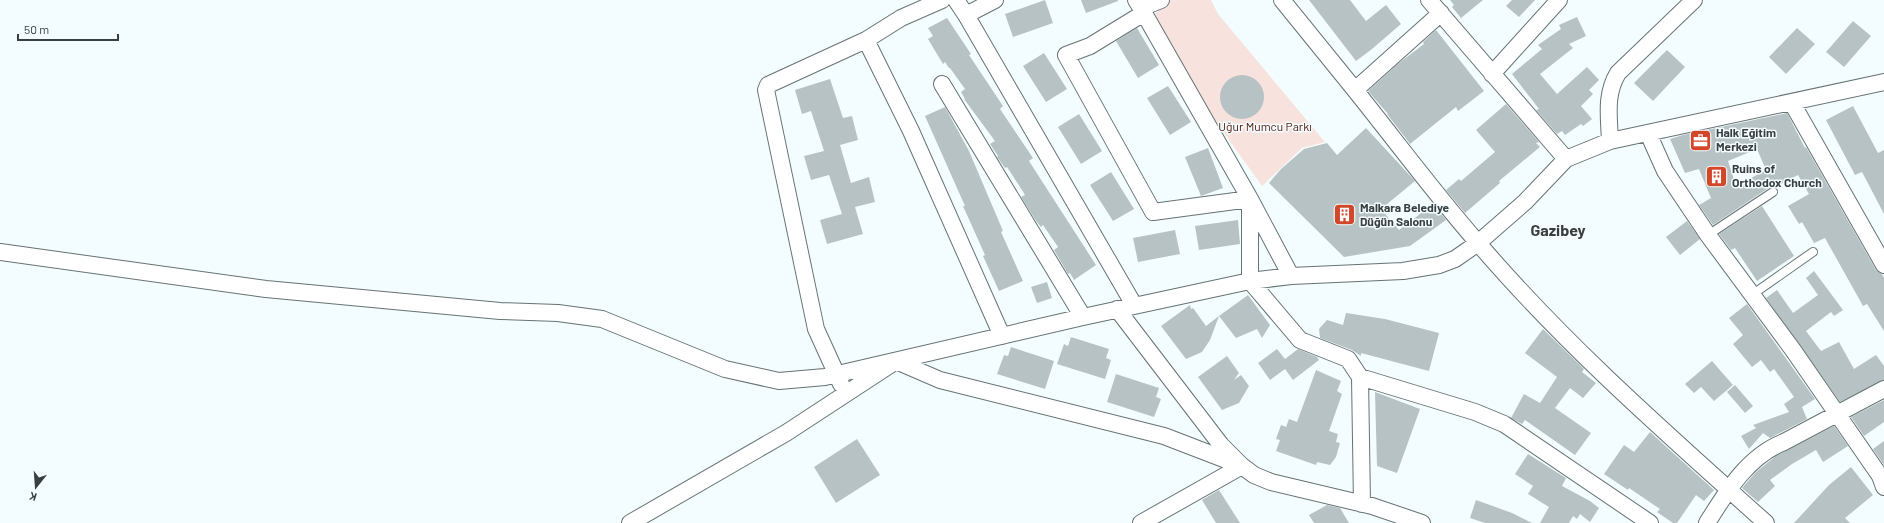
<svg xmlns="http://www.w3.org/2000/svg" width="1884" height="523" font-family="Barlow,sans-serif">
  <rect width="100%" height="100%" fill="#f3fdff"/>
  <path fill="#f8e2dd" d="M1170,0H1211L1218,14L1325,142L1302,148L1262,186L1206,108L1154,15Z"/>
  <path fill="#b6c2c4" fill-rule="evenodd" d="M1045,0L1053,23L1013,37L1005,14Z
    M1081,0H1118V1L1086,13Z
    M1309,0H1350L1366,21L1386,5L1401,24L1372,49L1356,61Z
    M1450,0H1483L1461,18L1452,7L1454,5Z
    M1512,0H1535L1519,17L1506,6Z
    M1577,17L1586,36L1569,44L1573,48L1540,74L1557,94L1587,67L1599,80L1589,90L1593,94L1581,106L1592,119L1583,126L1581,124L1565,135L1562,131L1557,134L1536,110L1539,109L1512,74L1542,49L1538,45L1561,29L1559,25Z
    M947,18L971,54L969,55L1003,106L1000,109L1033,158L1029,161L1096,265L1074,280L1070,273L1068,274L1054,250L1058,247L1043,225L1041,227L1036,221L1021,197L1025,195L1020,187L1007,167L1005,168L997,157L998,156L990,144L995,141L964,99H965L961,92L965,89L950,68H949L945,62L943,64L928,39L933,36L928,28Z
    M1853,21L1871,36L1844,67L1826,52Z
    M1137,28L1159,65L1138,78L1116,41Z
    M1797,28L1815,44L1786,74L1769,57Z
    M1436,30L1484,91L1458,111L1456,107L1410,144L1387,114H1388L1368,91L1399,63L1424,44L1423,42Z
    M1667,50L1685,67L1653,101L1634,83Z
    M1044,53L1067,89L1046,102L1023,66Z
    M1220 97a22 22 0 1 1 44 0a22 22 0 1 1-44 0Z
    M830,79L843,118L852,116L858,140L840,145L851,183L869,177L875,202L855,207L863,234L827,244L820,220L842,214L829,175L811,180L804,156L824,151L811,111L802,114L795,90Z
    M1168,86L1191,122L1170,135L1147,98Z
    M1506,104L1539,142L1536,143L1540,147L1499,181L1500,183L1465,213L1446,190L1459,179L1461,181L1495,152L1476,130Z
    M1853,106L1878,153L1884,150V214L1862,172L1855,175L1826,120Z
    M945,107L969,151L1003,231L1001,232L1023,281L999,291L983,256L985,255L963,206H965L925,116Z
    M1787,113L1805,148L1806,147L1876,270L1882,274L1884,278V331L1867,304L1863,306L1825,238L1814,243L1802,222L1799,224L1788,206L1809,194L1798,175L1775,187H1770L1713,225L1699,205L1711,198L1699,169L1685,173L1670,139L1683,135ZM1757,149L1766,170L1736,186L1728,161Z
    M1079,114L1102,151L1081,164L1058,127Z
    M1366,128L1415,181L1381,209L1399,230L1433,204L1446,220L1410,246L1344,257L1269,183L1281,169L1304,149L1327,143L1337,155Z
    M1208,148L1223,188L1201,196L1185,157Z
    M1111,172L1134,209L1113,221L1090,185Z
    M1762,206L1794,256L1757,281L1735,248L1731,250L1719,234Z
    M1238,220L1240,244L1199,250L1195,226Z
    M1687,221L1700,239L1680,255L1666,237Z
    M1175,230L1180,254L1138,262L1133,238Z
    M1814,271L1843,310L1834,316L1831,312L1806,331L1821,351L1839,342L1854,369L1876,355L1884,366V380L1840,402L1766,298L1777,290L1793,313L1818,295L1806,278Z
    M1047,282L1052,298L1037,303L1031,287Z
    M1248,295L1270,325L1262,338L1257,329L1236,338L1219,316Z
    M1747,304L1815,399L1802,407L1807,419L1770,438L1763,433L1749,449L1741,436L1756,428L1753,425L1789,412L1784,404L1794,397L1774,369L1770,372L1761,360L1752,367L1733,344L1743,335L1729,318Z
    M1190,305L1191,309L1193,308L1206,326L1219,316L1210,340L1202,352L1186,359L1161,326Z
    M1346,313L1385,319L1439,333L1429,371L1361,353V356L1352,350L1320,338L1319,329L1327,320L1343,325Z
    M1543,329L1584,369L1582,372L1596,383L1583,398L1570,388L1555,408L1591,433L1575,455L1525,420L1522,424L1511,418L1524,394L1540,403L1557,377L1525,353Z
    M1071,337L1109,349L1106,358L1111,360L1105,379L1057,364L1064,344L1068,346Z
    M1011,347L1054,361L1045,389L997,374L1004,355L1008,356Z
    M1277,349L1285,359L1298,349L1317,357L1319,360L1293,380L1285,369L1270,380L1258,363Z
    M1227,356L1239,373L1234,380L1241,375L1249,386L1239,403L1222,410L1198,377Z
    M1712,361L1733,385L1714,401L1701,387L1694,393L1685,384Z
    M1316,370L1341,381L1337,391L1342,394L1329,431L1338,434L1336,442L1340,443L1336,457L1330,465L1317,462L1316,465L1276,451L1280,440L1276,439L1281,425L1286,427L1289,419L1297,422Z
    M1116,374L1159,388L1156,397L1161,399L1154,417L1107,402Z
    M1735,385L1753,406L1745,413L1727,392Z
    M1375,392L1420,409L1397,473L1377,466Z
    M1884,400V422L1864,436L1851,417Z
    M1834,426L1848,446L1823,462L1816,450L1792,464L1770,480L1775,486L1758,502L1742,488L1756,472L1776,456Z
    M1650,432L1714,490L1704,501L1696,495L1677,523H1673L1657,512L1660,509L1629,488L1628,490L1604,474L1624,445L1634,452Z
    M857,439L880,475L836,503L814,467Z
    M1884,441V465L1873,449Z
    M1528,454L1566,478L1562,486L1590,501L1599,508L1590,522L1580,514L1577,519L1573,516L1569,523H1540L1549,507L1528,494L1533,486L1515,474Z
    M1851,467L1873,495L1845,518L1850,523H1794L1829,485Z
    M1219,490L1240,523H1216L1202,500Z
    M1476,500L1512,513L1532,523H1485L1470,518Z
    M1327,505L1340,508L1349,523H1314L1309,515Z"/>
  <g fill="none" stroke-linecap="round" stroke-linejoin="round">
    <defs>
      <path id="service" d="M1708,235L1773,192
        M1753,294L1813,252"/>
      <path id="minor" d="M956,0L966,15L1134,305
        M1136,0L1141,8L1161,0
        M1282,0L1355,90
        M1429,0L1566,159
        M1141,8L1250,199V281L1300,340L1348,359L1360,377L1362,504
        M1144,13L1090,46L1066,55L1153,212L1250,199L1291,276
        M1441,13L1355,90C1396,141 1435,194 1478,243C1565,345 1667,434 1766,523
        M966,15L995,0
        M866,40L911,131L1002,336
        M1492,74L1559,0
        M942,84L1083,317
        M1792,103L1884,265
        M1648,133L1665,171L1708,235L1793,350L1880,476L1884,487
        M1610,141C1609,117 1605,94 1618,73L1694,0
        M0,252L266,289L500,311L558,313L602,319L725,369L779,381L825,377L1083,317L1250,281L1291,276L1403,271L1439,265L1455,259L1478,243L1525,202L1566,159L1610,141L1884,82
        M1117,309L1221,445L1242,466L1254,475L1271,482L1372,506L1422,523
        M1360,377L1475,412L1504,424L1650,523
        M841,384L816,329L766,90L768,85L866,40L901,18L942,0
        M630,523L786,433L896,361L940,380L1164,436L1242,466
        M1141,523L1242,466
        M1707,523C1727,491 1748,456 1784,442L1884,389"/>
    </defs>
    <use href="#service" stroke="#677274" stroke-width="10"/>
    <use href="#minor" stroke="#677274" stroke-width="18"/>
    <use href="#service" stroke="#fff" stroke-width="8"/>
    <use href="#minor" stroke="#fff" stroke-width="16"/>
  </g>
  <defs>
    <symbol id="office-square" viewBox="-11 -11 22 22"><rect x="-9" y="-9" width="18" height="18" rx="4" fill="#d2472a" stroke="#f3fdff"/><path d="M-6-3h4V-5.5h4V-3h4V5H-6ZM-1-4.5V-3h2v-1.5ZM-6 0V1H6V0Z" fill="#fff"/></symbol>
    <symbol id="building-square" viewBox="-11 -11 22 22"><rect x="-9" y="-9" width="18" height="18" rx="4" fill="#d2472a" stroke="#f3fdff"/><path d="M-4-6H4V6H1V3H-1V6H-4ZM-2.5-4.3h1.7v1.8h-1.7ZM.8-4.3h1.7v1.8H.8ZM-2.5-1h1.7V.8h-1.7ZM.8-1h1.7V.8H.8Z" fill="#fff"/></symbol>
  </defs>
  <g fill-rule="evenodd">
    <use href="#office-square" x="1688" y="128" width="25" height="25"/>
    <use href="#building-square" x="1704" y="164" width="25" height="25"/>
    <use href="#building-square" x="1332" y="202" width="25" height="25"/>
  </g>
  <g text-anchor="middle" stroke-width="3" stroke-linejoin="round" paint-order="stroke">
    <g font-size="12" fill="#521306" stroke="#f3fdff">
      <text x="1265" y="131">Uğur Mumcu Parkı</text>
    </g>
    <g font-size="12" font-weight="bold" fill="#393e3f" stroke="#f3fdff" text-anchor="start">
      <text x="1716" y="137">Halk Eğitim<tspan x="1716" dy="14">Merkezi</tspan></text>
      <text x="1732" y="173">Ruins of<tspan x="1732" dy="14">Orthodox Church</tspan></text>
      <text x="1360" y="212">Malkara Belediye<tspan x="1360" dy="14">Düğün Salonu</tspan></text>
    </g>
    <g font-size="16" font-weight="bold" fill="#393e3f" stroke="#f3fdff">
      <text x="1558" y="236">Gazibey</text>
    </g>
  </g>
  <g transform="translate(36 487) rotate(197)" stroke="#f3fdff" stroke-width="3" paint-order="stroke">
  <path d="M0-3L7 15L0 10L-7 15Z" fill="#393e3f"/>
  <text y="-6" font-size="11" font-weight="bold" text-anchor="middle" fill="#393e3f">K</text>
  </g>
  <path d="M18 34v6h100v-6" fill="none" stroke="#393e3f" stroke-width="2"/>
  <text x="24" y="34" font-size="12" fill="#393e3f" stroke="#f3fdff" stroke-width="3" paint-order="stroke">50 m</text>
</svg>
